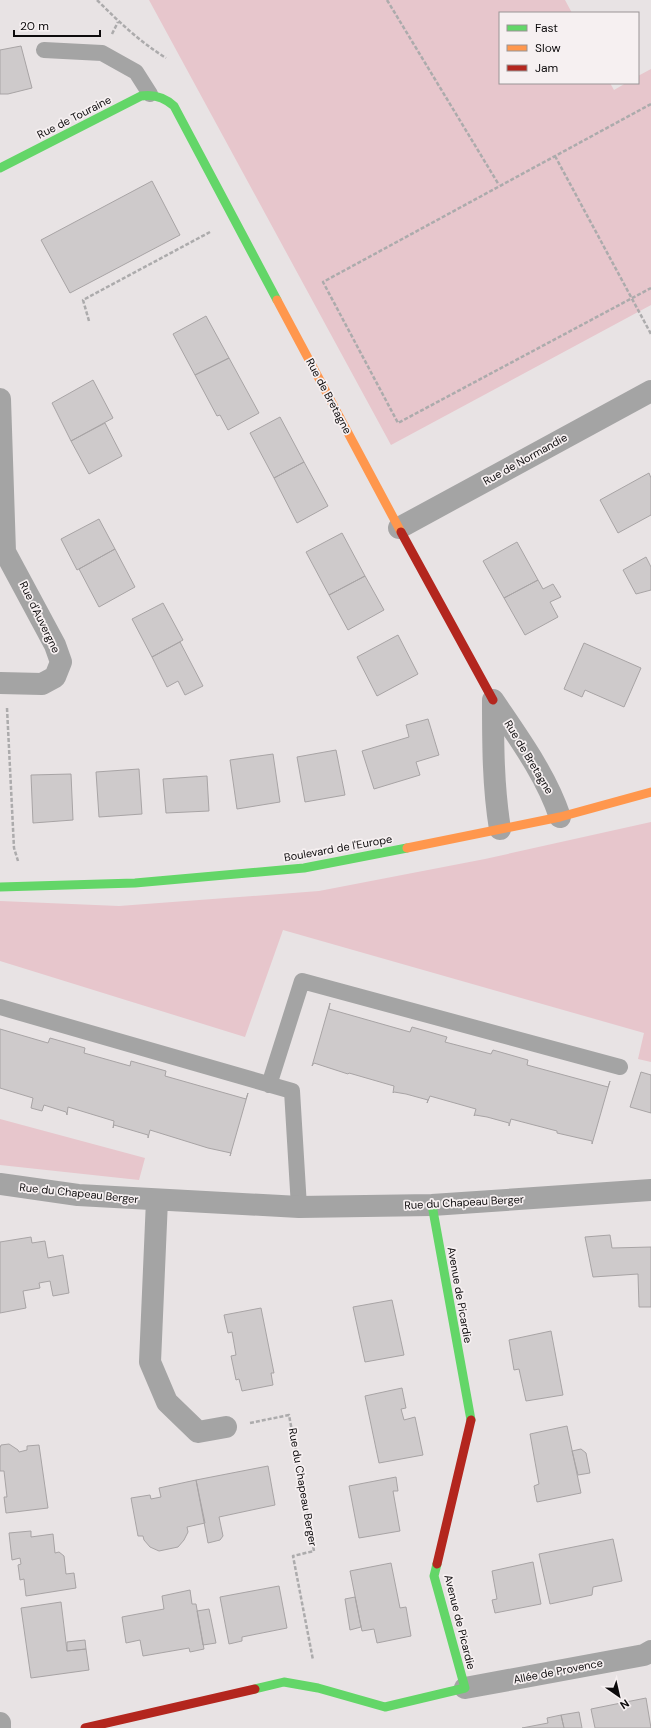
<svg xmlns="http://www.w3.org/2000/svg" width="651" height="1728" font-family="'DM Sans',sans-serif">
  <rect width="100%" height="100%" fill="#e8e3e4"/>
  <path fill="#e7c6cc" d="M149,0H565L572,13H500V83H610L614,90L626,83H638V76L651,69V305L391,445Z
    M651,822V1062L638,1059L644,1033L283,930L245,1037L0,961V901L119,906L319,891L485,859Z
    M0,1119L145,1158L139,1180L0,1165Z"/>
  <path fill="#cecacb" stroke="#a8a4a5" d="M21,46L32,88L8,94H0V50Z
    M152,181L180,235L70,293L41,240Z
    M206,316L229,358L195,375L173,334Z
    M229,358L259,413L228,430L220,415L217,416L195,375Z
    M93,380L113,418L71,441L52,403Z
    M280,417L304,462L274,478L250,433Z
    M105,423L122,456L89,474L71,441Z
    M304,462L328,506L297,523L274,478Z
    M649,473L651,478V515L618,533L600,500Z
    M99,519L115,549L77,570L61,539Z
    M342,533L365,576L329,595L306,552Z
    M517,542L538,580L504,598L483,561Z
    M115,549L135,587L99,607L79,569Z
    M646,557L651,567V590L636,594L623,570Z
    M365,576L384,610L348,630L329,595Z
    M538,580L543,589L553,584L561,597L550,602L558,617L525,635L504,598Z
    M163,603L183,640L152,657L132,619Z
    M398,635L418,674L377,696L357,657Z
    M180,642L203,686L185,695L178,681L167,687L152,657Z
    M584,643L641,668L624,707L585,690L582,697L564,689Z
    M428,719L439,755L416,762L420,775L374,789L362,751L409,737L406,725Z
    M336,750L345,795L305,802L297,757Z
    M273,754L280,802L237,809L230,760Z
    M139,769L142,814L99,817L96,772Z
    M71,774L73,820L33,823L31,775Z
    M207,776L209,811L166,813L163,779Z
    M330,1003L329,1009L410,1032L412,1027L447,1037L445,1042L491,1054L493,1050L528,1060L527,1065L608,1087L610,1081L592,1144V1141L557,1133V1131L511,1119L509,1126V1123L487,1117L475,1115L474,1116L476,1109L430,1096L427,1103L428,1100L406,1094L394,1092L393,1093L394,1086L349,1073L348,1074L314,1063L312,1066Z
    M0,1029L48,1043L50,1038L85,1048L84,1053L130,1066L131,1061L166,1071L165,1076L246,1099L248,1093L230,1156L231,1153L208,1148L150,1130L148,1138V1135L114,1125L113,1128L114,1121L68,1107L67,1115L66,1112L44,1105L42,1111L31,1108L33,1098L0,1088Z
    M641,1072L651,1075V1113L630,1107Z
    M610,1235L612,1248L651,1247V1307H639L638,1274L593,1277L585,1237Z
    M31,1237L32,1243L45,1241L48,1258L63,1255L69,1293L53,1296L50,1281L39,1283L40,1288L23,1291L26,1308L0,1313V1242Z
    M392,1300L404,1355L365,1362L353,1307Z
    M261,1308L274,1373H271L273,1385L242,1391L239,1379L236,1380L231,1356L236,1355L232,1332L228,1333L224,1315Z
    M551,1331L563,1395L526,1401L519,1369L514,1370L509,1340Z
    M402,1388L406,1408L401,1409L404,1420L415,1417L423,1455L379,1463L365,1396Z
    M567,1426L581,1493L537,1502L534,1486L539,1484L530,1434Z
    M9,1444L18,1450L19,1452L27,1450V1446L39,1445L48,1508L6,1513L4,1497H7L4,1471H0V1448L1,1445Z
    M581,1449L586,1453L590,1473L578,1475L572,1451Z
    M268,1466L275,1505L219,1517L223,1536L220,1540L208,1543L196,1480Z
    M396,1477L398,1491H393L400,1531L359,1538L349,1486Z
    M196,1480L205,1523L187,1527L188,1532L184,1540L178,1547L159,1551L150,1547L144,1540L143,1536H138L131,1498L150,1495L151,1499L161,1497L159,1488Z
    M31,1531V1537L53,1534L55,1553L59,1552L64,1556L66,1574L74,1573L76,1588L26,1596L24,1579L20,1580L18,1565L21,1564L20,1558L12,1560L9,1533Z
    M613,1539L622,1581L593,1587L592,1595L550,1604L539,1554Z
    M533,1562L541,1604L495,1613L492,1600L497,1599L492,1571Z
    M391,1563L400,1608L406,1607L411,1636L377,1643L374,1629L362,1631L350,1571Z
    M279,1586L287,1628L242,1637V1641L229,1644L220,1597Z
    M190,1590L192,1604H196L204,1649L190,1652L189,1648L143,1656L140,1640L126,1643L122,1617L164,1609L162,1596Z
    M355,1597L361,1627L350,1630L345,1599Z
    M61,1602L67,1651L86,1649L89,1670L31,1678L21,1608Z
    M209,1609L216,1643L203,1645L197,1611Z
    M85,1640L86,1649L67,1651V1642Z
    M646,1698L651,1728H595L591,1709Z
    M579,1712L582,1728H564L561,1715Z
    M561,1715L564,1728H522L548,1723L547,1718Z"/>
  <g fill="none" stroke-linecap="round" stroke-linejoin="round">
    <path stroke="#acabac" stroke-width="2.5" stroke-dasharray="4 2" stroke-linecap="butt" d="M97,0C120,23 139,41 166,58
      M387,0L499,185
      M112,34L118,22
      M651,104L323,282L398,423L651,288
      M555,156L651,334
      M89,321L83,300L210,232
      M7,708L14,848L18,861
      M250,1423L289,1415L314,1551L293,1556L313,1660"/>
    <path stroke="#a4a4a4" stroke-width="16" d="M44,50L102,53L136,72L150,94
      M0,1007L292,1091L299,1207
      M269,1085L302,981L620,1067"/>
    <path stroke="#a4a4a4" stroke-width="22" d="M0,399L5,552L55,645L61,662L55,677L42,684L0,683
      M399,528L651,391
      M500,829C493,786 493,743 493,700C518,737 546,775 560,817
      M0,1184L78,1195L299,1207L432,1205L651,1190
      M157,1200L150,1362L167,1402L198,1432L226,1427
      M465,1688L644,1655L651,1651
      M0,1723V1727"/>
    <path stroke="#63d668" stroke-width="9" d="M0,168L141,96C154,94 164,97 174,106L277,300
      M0,887L135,883L304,868L407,848
      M432,1205L471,1420
      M255,1689L284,1682L318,1688L385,1707L465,1688L434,1576L437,1564"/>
    <path stroke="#ff974d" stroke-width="9" d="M277,300L401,532
      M407,848L560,817L651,792"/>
    <path stroke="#b3261e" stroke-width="9" d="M401,532L493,700
      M437,1564L471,1420
      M85,1728L255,1689"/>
  </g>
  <g text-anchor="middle" stroke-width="3.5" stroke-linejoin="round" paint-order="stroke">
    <g font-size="11" fill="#0d0b0c" stroke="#f6f0f1">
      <text transform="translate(74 117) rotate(-27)" y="4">Rue de Touraine</text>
      <text transform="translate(329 396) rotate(62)" y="4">Rue de Bretagne</text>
      <text transform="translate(525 459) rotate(-29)" y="4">Rue de Normandie</text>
      <text transform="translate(40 617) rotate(64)" y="4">Rue d'Auvergne</text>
      <text transform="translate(529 757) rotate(59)" y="4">Rue de Bretagne</text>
      <text transform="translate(338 848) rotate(-10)" y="4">Boulevard de l'Europe</text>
      <text transform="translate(79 1193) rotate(6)" y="4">Rue du Chapeau Berger</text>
      <text transform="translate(464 1202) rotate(-3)" y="4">Rue du Chapeau Berger</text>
      <text transform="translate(460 1295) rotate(80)" y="4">Avenue de Picardie</text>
      <text transform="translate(303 1487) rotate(80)" y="4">Rue du Chapeau Berger</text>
      <text transform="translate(460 1622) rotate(76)" y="4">Avenue de Picardie</text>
      <text transform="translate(558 1671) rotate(-11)" y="4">Allée de Provence</text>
    </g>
  </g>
  <rect x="499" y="12" width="140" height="72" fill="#f6f0f1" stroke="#999495"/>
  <rect x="507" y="25" width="20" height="6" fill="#63d668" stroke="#999495"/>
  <text x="535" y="32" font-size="12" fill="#0d0b0c">Fast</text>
  <rect x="507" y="45" width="20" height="6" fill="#ff974d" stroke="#999495"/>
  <text x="535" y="52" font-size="12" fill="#0d0b0c">Slow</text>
  <rect x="507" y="65" width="20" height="6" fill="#b3261e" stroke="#999495"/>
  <text x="535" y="72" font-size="12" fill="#0d0b0c">Jam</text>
  <g transform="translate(619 1696) rotate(146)" stroke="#f6f0f1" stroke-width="3" paint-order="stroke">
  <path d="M0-3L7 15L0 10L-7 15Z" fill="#0d0b0c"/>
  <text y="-6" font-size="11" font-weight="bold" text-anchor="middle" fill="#0d0b0c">N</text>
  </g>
  <path d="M14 30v6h86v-6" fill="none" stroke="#0d0b0c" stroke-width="2"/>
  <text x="20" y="30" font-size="12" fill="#0d0b0c" stroke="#f6f0f1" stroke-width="3" paint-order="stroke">20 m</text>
</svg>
